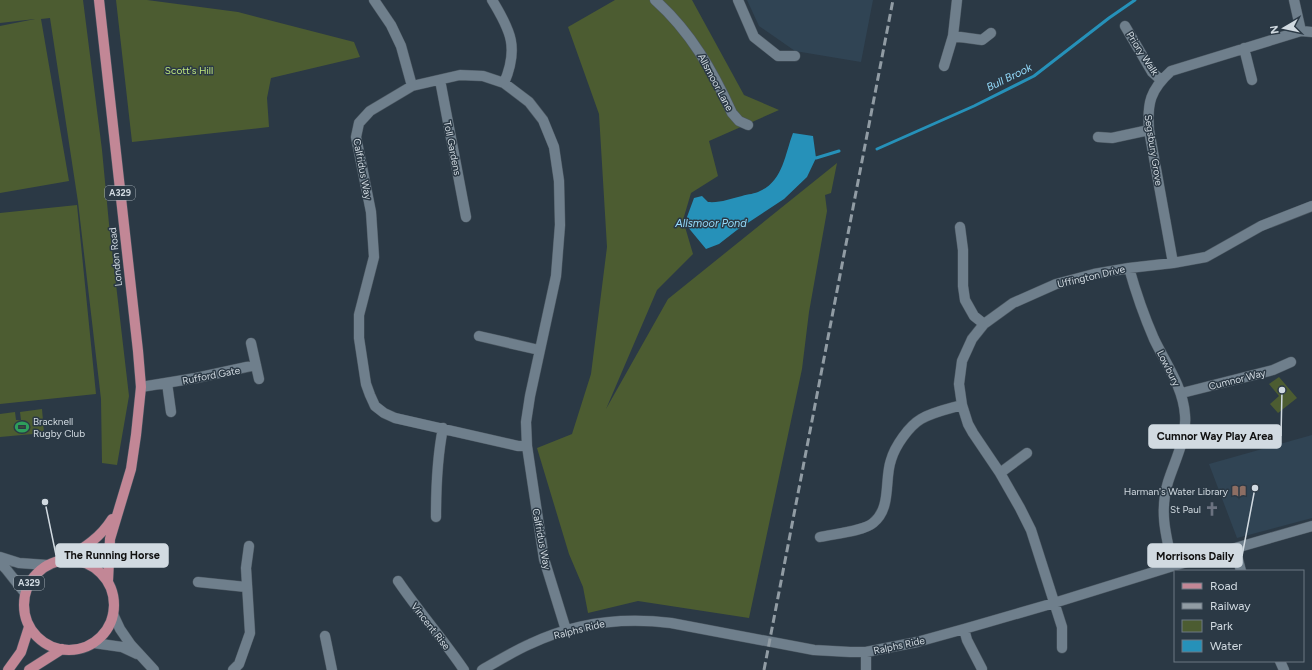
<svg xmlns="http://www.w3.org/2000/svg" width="1312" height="670" font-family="Figtree,sans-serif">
  <rect width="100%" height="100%" fill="#2b3945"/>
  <path fill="#304454" d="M747,0H873L861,62L795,51L759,26Z
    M1312,435V518L1237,538L1209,464Z"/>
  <path fill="#4c5c31" d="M0,0H83L102,150L109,224L129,396L117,465L102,463L101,399L78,202L50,18L41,19L69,181L0,193V26L35,19L0,23Z
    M116,0H147L238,12L354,42L360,57L271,78L267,98L269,127L132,142Z
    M615,0H692L744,95L779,110L709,141L718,176L691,193L683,220L693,254L657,290L606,409L668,299L837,163L831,193L825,195L827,211L809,312L802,369L749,618L638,601L588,613L583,587L569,554L537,448L572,434L591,374L607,247L599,114L568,27Z
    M77,205L96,394L0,404V213Z
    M1279,377L1297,398L1278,413L1270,404L1279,396L1269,384Z
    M42,409L44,433L0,437V414L15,412L16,420H21L20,412Z"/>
  <path fill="#2691b9" d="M793,133L813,136L816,158L807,177L784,199L737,230L719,244L706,249L687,226V217L694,198L702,196L708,202C720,203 730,199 742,196C748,194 755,194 760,191C783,181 785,154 793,133Z"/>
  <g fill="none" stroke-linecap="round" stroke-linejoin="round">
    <path stroke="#2691b9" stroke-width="3" d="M877,149L974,106L1034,76L1109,18L1135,0
      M812,157L816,158L839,151"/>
    <defs>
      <path id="minor" d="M374,0L391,25L401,46L412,86
        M492,0C511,31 519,48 504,83
        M655,0C690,31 713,71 732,113L739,121L748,125
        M738,0L754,37L778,56H795
        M1294,0L1301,31
        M1125,26L1152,72L1161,80
        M953,36L982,40L991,33
        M1244,48L1252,80
        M944,66L953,36L957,0
        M440,80L466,217
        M1098,137L1112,138L1149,130
        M960,227L963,250V286L965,300L974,316L984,324
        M1173,263L1149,130C1147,103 1150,90 1171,71L1301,31L1312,32
        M1129,268C1136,293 1144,316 1154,339C1166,364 1183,387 1185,415C1187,438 1175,460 1168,482C1159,512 1166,536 1173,566
        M479,336L539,350
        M251,343L259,379
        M167,383L171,412
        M141,387L196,378L256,365
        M1182,393L1273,370L1291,362
        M527,446H518L395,418L384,413L375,406L370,395L366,384L359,338V315L374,257L371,212L356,137L359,123L370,111L412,86L460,75L483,76L504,83L529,102L543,120L554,147L559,181L560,225L556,276L530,396L526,422L527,446L544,559L566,630
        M1000,473L1027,453
        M436,517C436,487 437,458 443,428
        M820,537C833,534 864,531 873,523C892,508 884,480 891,460C895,446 909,426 921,419C933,412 948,409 962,405
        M1235,548L1241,571
        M0,557L19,563L47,565
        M0,563L6,569L25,593
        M398,581C419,612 443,639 464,670
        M198,582L246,587
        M113,614L120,629L131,645L154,670
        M964,629L967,640L982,669
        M325,636L332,670
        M94,643L122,647L137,654
        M1062,648V627L1031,530L1020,508L1000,473L973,433L968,424L962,405L959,384L962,361L972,339L984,324L1013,303L1056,284L1094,274L1129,268L1173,263L1206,257L1261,226L1312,206
        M1280,661L1284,670
        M233,670L239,664L250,633L246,568L249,546
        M482,670C498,661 514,651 530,644C574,623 623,617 671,623L814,650L850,652H866L917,642L964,629L1054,603L1173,566L1312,526
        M866,670V652"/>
      <path id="major" d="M99,0L138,351L141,387L136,435L131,469L110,539L108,581
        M66,559C84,548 101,537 112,519
        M24 605a45 45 0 1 1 90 0a45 45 0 1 1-90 0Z
        M8,670L21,652L29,627
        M29,670L62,649"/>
    </defs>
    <use href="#minor" stroke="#4c5862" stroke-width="11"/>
    <use href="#major" stroke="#4c5862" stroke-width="11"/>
    <use href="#minor" stroke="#6f7f8c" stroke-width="10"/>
    <use href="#major" stroke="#c28796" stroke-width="10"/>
    <path stroke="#919ca4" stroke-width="3" stroke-dasharray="8 4" stroke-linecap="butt" d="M764,670L893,0"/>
  </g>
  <defs>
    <symbol id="stadium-bare" viewBox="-9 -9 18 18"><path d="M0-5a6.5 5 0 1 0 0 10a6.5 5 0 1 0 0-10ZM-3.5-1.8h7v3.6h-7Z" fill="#2e9e5b" stroke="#2b3945" stroke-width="2.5" paint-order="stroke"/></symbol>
    <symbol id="library-bare" viewBox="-9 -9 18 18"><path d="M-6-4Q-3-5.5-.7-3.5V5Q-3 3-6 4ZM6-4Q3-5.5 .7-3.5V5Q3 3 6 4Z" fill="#8d6e63" stroke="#2b3945" stroke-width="2.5" paint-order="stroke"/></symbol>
    <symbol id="church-bare" viewBox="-9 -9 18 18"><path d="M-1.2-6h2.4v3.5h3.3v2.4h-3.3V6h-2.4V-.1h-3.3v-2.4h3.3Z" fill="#6b7280" stroke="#2b3945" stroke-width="2.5" paint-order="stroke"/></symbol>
  </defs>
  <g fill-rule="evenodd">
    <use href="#stadium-bare" x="12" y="417" width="20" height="20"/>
    <use href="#library-bare" x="1229" y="481" width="20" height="20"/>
    <use href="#church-bare" x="1202" y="499" width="20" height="20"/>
  </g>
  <g text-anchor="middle" stroke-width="3" stroke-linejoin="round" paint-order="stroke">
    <g fill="#2b3945" stroke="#9faab2" stroke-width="1">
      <rect x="105" y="186" width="30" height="14" rx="3"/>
      <rect x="14" y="576" width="30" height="14" rx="3"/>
    </g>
    <g font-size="9" font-weight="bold" fill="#d1dae1">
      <text x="120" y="196">A329</text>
      <text x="29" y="586">A329</text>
    </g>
    <g font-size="10" fill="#d1dae1" stroke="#2b3945">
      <text transform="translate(1143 53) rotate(57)" y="4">Priory Walk</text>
      <text transform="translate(716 82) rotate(62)" y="4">Allsmoor Lane</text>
      <text transform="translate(453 148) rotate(79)" y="4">Toll Gardens</text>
      <text transform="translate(1154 150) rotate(81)" y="4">Segsbury Grove</text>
      <text transform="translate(363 169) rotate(79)" y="4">Calfridus Way</text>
      <text transform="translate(115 257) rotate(-96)" y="4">London Road</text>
      <text transform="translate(1091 276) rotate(-13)" y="4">Uffington Drive</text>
      <text transform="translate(1169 368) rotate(63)" y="4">Lowbury</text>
      <text transform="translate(211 375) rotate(-11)" y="4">Rufford Gate</text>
      <text transform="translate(1237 379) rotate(-14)" y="4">Cumnor Way</text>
      <text transform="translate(542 539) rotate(79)" y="4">Calfridus Way</text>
      <text transform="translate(431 626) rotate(52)" y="4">Vincent Rise</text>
      <text transform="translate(579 629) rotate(-14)" y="4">Ralphs Ride</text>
      <text transform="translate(899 645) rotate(-12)" y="4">Ralphs Ride</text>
    </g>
    <g font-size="10" fill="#c0e87e" stroke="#2b3945">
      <text x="189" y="74">Scott's Hill</text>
    </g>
    <g font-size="10" fill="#d1dae1" stroke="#2b3945" text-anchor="end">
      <text x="33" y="425" text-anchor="start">Bracknell<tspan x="33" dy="12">Rugby Club</tspan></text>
      <text x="1228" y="495">Harman's Water Library</text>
      <text x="1201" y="513">St Paul</text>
    </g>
    <g font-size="11" font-style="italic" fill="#94dbfb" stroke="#2b3945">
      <text transform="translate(1009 77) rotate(-26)" y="4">Bull Brook</text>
      <text x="711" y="227">Allsmoor Pond</text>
    </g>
  </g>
  <path fill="none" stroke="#d1dae1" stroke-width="1.5" d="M1282 390L1281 436M45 502L56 555M1255 488L1242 556"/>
  <g fill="#d1dae1" stroke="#2b3945" stroke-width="1.5">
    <circle cx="1282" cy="390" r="4"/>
    <circle cx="45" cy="502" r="4"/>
    <circle cx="1255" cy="488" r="4"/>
  </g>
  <g fill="#d1dae1" stroke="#d1dae1" stroke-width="1.5">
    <rect x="1149" y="425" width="132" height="23" rx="4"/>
    <rect x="56" y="544" width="112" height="23" rx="4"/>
    <rect x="1148" y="544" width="94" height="23" rx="4"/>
  </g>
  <g font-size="11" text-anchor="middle" font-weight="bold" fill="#111">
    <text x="1215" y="440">Cumnor Way Play Area</text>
    <text x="112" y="559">The Running Horse</text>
    <text x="1195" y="560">Morrisons Daily</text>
  </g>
  <rect x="1174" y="570" width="130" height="92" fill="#2b3945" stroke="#6d7983"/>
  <rect x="1182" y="583" width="20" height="6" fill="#c28796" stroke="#6d7983"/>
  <text x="1210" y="590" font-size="12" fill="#d1dae1">Road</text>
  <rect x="1182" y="603" width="20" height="6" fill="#919ca4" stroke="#6d7983"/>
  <text x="1210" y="610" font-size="12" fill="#d1dae1">Railway</text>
  <rect x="1182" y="620" width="20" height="12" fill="#4c5c31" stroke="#6d7983"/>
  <text x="1210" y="630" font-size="12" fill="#d1dae1">Park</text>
  <rect x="1182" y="640" width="20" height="12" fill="#2691b9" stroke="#6d7983"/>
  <text x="1210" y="650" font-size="12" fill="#d1dae1">Water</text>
  <g transform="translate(1284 28) rotate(261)" stroke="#2b3945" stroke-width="3" paint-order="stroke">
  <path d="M0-3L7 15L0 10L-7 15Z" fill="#d1dae1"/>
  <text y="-6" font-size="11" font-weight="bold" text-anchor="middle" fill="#d1dae1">N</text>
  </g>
</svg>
